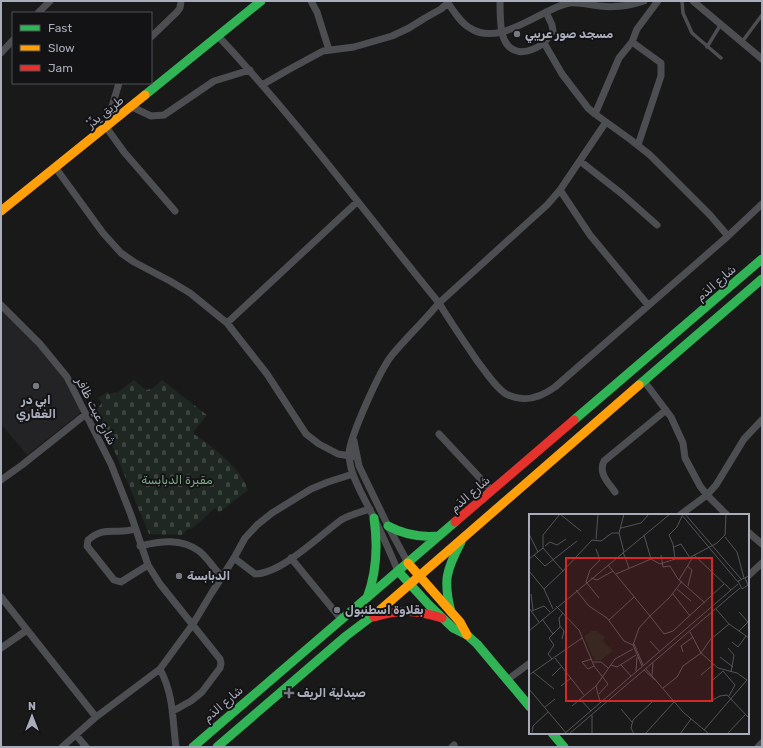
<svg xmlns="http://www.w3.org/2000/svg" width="763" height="748" font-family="Rubik,'Noto Sans Arabic',sans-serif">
  <defs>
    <pattern id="cemetery-stones" width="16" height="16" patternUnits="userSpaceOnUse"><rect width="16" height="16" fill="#1e2721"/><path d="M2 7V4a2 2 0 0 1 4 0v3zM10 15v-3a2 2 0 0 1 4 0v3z" fill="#3c443f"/></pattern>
  </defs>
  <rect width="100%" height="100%" fill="#191919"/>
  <path fill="#232325" d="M1,307L64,374L81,407L79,414L27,455L1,424Z"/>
  <path fill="url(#cemetery-stones)" d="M134,380L146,390L153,388L162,380L207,415L194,431V434C212,446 242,469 248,490L219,513L215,508L192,529L189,528L182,535L149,534L97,409L102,403L98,398L107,392L111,394L114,392L117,393Z"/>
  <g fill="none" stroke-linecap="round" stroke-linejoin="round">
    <path stroke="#4d4e52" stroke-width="3.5" d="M682,1L683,13L692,33L721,58
      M742,42L762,15
      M707,47L721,24"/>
    <path stroke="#4d4e52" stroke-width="7" d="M311,1L317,12L329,50
      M500,1C500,11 500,23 502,33C508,57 527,55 544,43L562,74L588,108L595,114L631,140L650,155L710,215L728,236
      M693,1L762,59
      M448,3C454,12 461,23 470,28C500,48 540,9 569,3C579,2 590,5 600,6C615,8 629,6 644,1
      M38,13L50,1
      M218,36C297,120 366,214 439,303C424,321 407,337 392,355C380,370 351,434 349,453C349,458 350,463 351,468C355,483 363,496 370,510C380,529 389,550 398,571
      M151,37L177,12L180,8L181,1
      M632,42L661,63V76L638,145
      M544,43L553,31L552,25L546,12
      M1,53L13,40
      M119,83L106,127L124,152L175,211
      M262,85L288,70L323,51L354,47L392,36L409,28L425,18L441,9L448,3V1
      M130,106L151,116L164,115L214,81L250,70
      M595,114L619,58L632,42L637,29L658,1
      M606,122L560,190L547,205L439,303C451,323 465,343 478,362C486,372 495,387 506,394C523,403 540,398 555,387L728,236L762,204
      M580,161L622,194L657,225
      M55,167L103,233L121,253L134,262L170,281L190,293L227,323L267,374L306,434L319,444L338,454L356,457
      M560,190L590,235L648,305
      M1,305L40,344L67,377L111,464L131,515L148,565L160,584L220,659L221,663L220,668L202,692L191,701L173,711
      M227,323L357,202
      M644,381L671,417L683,443L685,458L700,486L707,495L727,515
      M439,434L492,491
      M354,441L359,466L388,526L408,563
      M1,480L22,465L86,414
      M615,492C608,482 598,473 604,461L666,410
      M680,515L707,495L716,485L744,439L762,420
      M135,529C117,535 105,525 88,540L87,546L114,580L121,582L148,565
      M748,532L762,544
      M140,546C161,541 181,538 199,551C208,558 214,569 222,577
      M234,558L255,574C281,574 319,536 341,520C349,515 360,512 370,509
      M291,558L341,619
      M748,576L762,563
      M1,597L96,717
      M1,648L27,630
      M160,669C174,696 172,717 176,747
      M507,680L530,663
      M76,735L86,747
      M62,747L96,717L160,669L193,624L211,594L234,558L245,538L257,525L272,513L311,489L328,482L353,474
      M452,747L454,745
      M758,747L762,743"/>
    <path stroke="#30b455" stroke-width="9" d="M145,95L261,1
      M639,385L762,279
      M574,420L762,259
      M388,526C405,535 420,538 439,536
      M398,571L429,605L453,628L467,635L477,644L530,707
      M367,598C377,572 378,546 374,518
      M451,612C443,581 446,570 461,542
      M552,733L564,747
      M193,747L455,522
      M217,747L346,636L379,611"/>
    <path stroke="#ff9f0a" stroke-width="9" d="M1,211L145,95
      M408,563L460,622L467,635
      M379,611L639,385"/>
    <path stroke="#e5322d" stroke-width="9" d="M455,522L574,420
      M374,617C400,609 416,610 442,618"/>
  </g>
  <g fill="#777982" stroke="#131315" stroke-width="1.5">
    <circle cx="517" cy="34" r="4"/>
    <circle cx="36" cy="386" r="4"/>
    <circle cx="179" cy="576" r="4"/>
    <circle cx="337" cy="610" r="4"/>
    <path d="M287 687h4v4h4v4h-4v4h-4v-4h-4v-4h4z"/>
  </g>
  <g text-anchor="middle" stroke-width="4" stroke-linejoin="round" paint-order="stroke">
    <g font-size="12" font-weight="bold" fill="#a9acbb" stroke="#131315" text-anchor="start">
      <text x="525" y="38">مسجد صور عريبي</text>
      <text x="36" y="404" text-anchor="middle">ابي در<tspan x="36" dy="14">الغفاري</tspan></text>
      <text x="187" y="580">الدبابسة</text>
      <text x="345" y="614">بقلاوة اسطنبول</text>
      <text x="297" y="697">صيدلية الريف</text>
    </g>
    <g font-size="12" fill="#a9acbb" stroke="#131315">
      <text transform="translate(105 112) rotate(-39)" y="4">طريق يِدِّرْ</text>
      <text transform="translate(716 283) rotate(-41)" y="4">شارع الدَم</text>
      <text transform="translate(96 411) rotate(63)" y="4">شارع عيت ظافر</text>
      <text transform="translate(470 494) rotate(-41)" y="4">شارع الدَم</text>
      <text transform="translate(223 704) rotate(-41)" y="4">شارع الدَم</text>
    </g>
    <g font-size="12" fill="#7ea886" stroke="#131315">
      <text x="177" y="484">مقبرة الدبابسة</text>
    </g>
  </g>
  <g transform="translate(529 514)">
    <rect width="220" height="220" fill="#191919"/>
    <path d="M62,117H68L76,123L74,127L84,137L72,146H65L55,122Z" fill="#1e2721"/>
    <path fill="none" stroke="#53545a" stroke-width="1" d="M31,0L52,17M152,0L209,68M156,0L212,65M92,14L112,9L120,0M0,20L9,38M196,23L208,38L215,64M67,25L69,0M16,32L21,28L28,31L37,25M145,33L152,30L161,44M14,34V21L31,0M67,35L71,46L61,56L57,68L70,84M94,38L100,54M95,38L90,19L95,0M5,41L16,52L48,27M132,41L134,53L141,52L149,65L176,89M165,41L202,76M0,45L14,34L34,57L63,26L72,27L83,19H90M122,45L131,50L146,45H158L188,29L196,21L197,0M146,45L144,30L140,21L148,13L153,2M79,51L121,102L110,114L104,131L113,152M158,52L163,56L159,72M0,57L15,75L24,95M87,60L122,45L115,21M62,64L68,66L84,57M216,64L219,71L213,75L209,67L220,62M150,66L164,43M153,67L141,83L121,102L135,120L144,117L195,70M15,75L34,57M148,75L162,87M47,76L60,92L78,104L95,127L104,131M2,80L4,96M144,80L161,102M27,92L50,116L65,152L79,170L70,180M0,94L10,108M187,95L200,110L220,124M3,97L15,92L21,98M210,98L219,108M13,105L24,120M80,106L105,83M31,112L35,117L33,125M0,117L141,0M210,117L220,107M161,118L172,139L189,154L208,159L218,166L175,216M121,127L131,138M203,128L209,133L217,122M105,130L114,151M199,134L205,141L202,158M154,138L152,132L164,123M191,143L204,153M26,144L55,181M23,145L19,140L25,131L20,124L31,113L30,104L34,99M63,145L53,148L59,155L65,152M64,148H72L79,154M82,151L88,153L107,141M92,151L102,162M117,155L154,198L180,220M115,156L126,166M107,157L108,143M194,157L206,171L200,182M4,158L25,175M0,161L53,124M123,161L124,149M172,161L185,150M23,162L32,153M184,166L194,157M32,172L42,164M67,172L71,188M134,174L148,163L154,152L172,139L181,126L200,110M0,175L38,220M51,185L62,197M180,188L191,182L198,181L220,204M43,192L67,172L86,145L104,135M16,193L26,185M92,195L103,208M3,220L4,212L19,198M35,220L209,70M40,220L211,74M63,220V201M105,220L102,214L104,206L124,187M116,220L145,188M151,220L162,205M198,220L216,201"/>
    <path fill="#d62828" fill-opacity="0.15" stroke="#d62828" stroke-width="2" d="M37,44H183V187H37Z"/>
    <rect width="220" height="220" fill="none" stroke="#a9acbb" stroke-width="2"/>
  </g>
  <rect width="763" height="748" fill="none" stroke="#a9acbb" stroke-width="4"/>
  <rect x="12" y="12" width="140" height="72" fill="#131315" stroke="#4f5057"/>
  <rect x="20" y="25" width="20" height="6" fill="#30b455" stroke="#4f5057"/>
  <text x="48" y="32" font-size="12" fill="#a9acbb">Fast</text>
  <rect x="20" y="45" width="20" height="6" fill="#ff9f0a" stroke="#4f5057"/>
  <text x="48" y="52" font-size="12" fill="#a9acbb">Slow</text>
  <rect x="20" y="65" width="20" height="6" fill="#e5322d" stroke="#4f5057"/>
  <text x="48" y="72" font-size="12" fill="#a9acbb">Jam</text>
  <g transform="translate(32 716)" stroke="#131315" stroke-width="3" paint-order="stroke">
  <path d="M0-3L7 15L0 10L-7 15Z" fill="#a9acbb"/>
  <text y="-6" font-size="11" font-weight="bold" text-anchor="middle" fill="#a9acbb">N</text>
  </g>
</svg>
